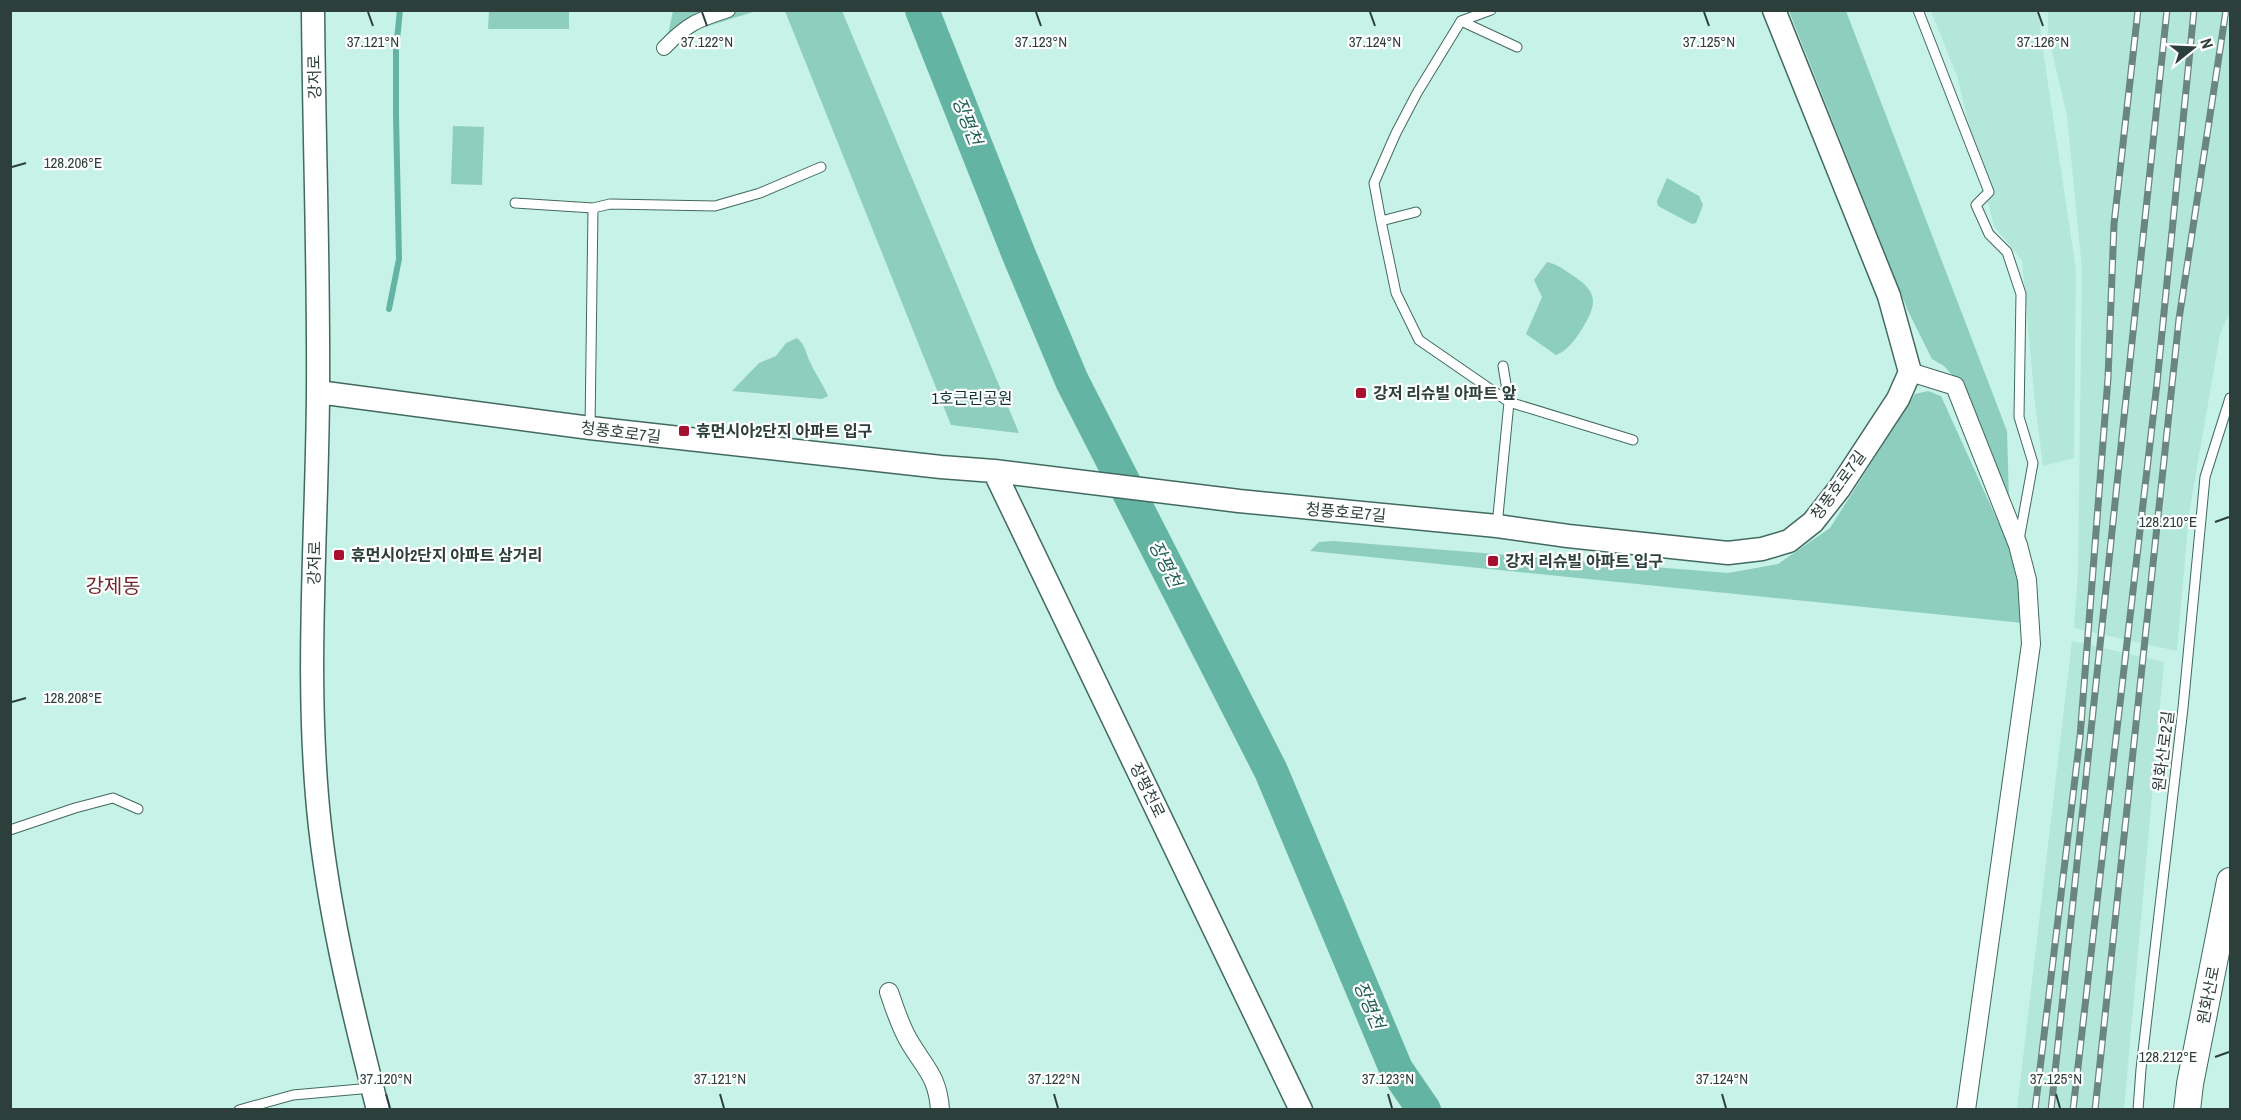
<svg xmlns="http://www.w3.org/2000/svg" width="2241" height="1120" font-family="'Archivo Narrow','Noto Sans KR',sans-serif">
  <rect width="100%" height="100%" fill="#c7f2e7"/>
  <path fill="#b2e7da" d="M1931,11H2039L2041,37L2076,270L2074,458L2043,466L2035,404L2022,261L1994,226L1957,76Z
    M2048,11H2230V311L2220,334L2189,514L2177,651L2074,628L2078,571L2082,269L2067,116L2048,34Z
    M2072,641L2164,662L2124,1109H2017Z"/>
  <path fill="#8dcebf" d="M489,11H569V29H488Z
    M673,11H756L667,39Z
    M785,11H842L1019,433L951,425Z
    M1789,11H1846L2007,431L2009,499L1954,377L1944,366L1932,359L1908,311Z
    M453,126L484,127L482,185L451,184Z
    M1667,178L1699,196L1703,205L1696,223L1692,224L1658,206L1657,201Z
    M1547,262C1557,264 1563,269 1572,275C1598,292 1598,303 1582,329C1575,340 1568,350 1556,355L1526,334L1542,297L1534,280Z
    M797,338C806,345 806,355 811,364C816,375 823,384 828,396L822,399L732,391L759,363L776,356L786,343Z
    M1928,391L1941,396L2019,568L2023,623L1310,551L1319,542L1334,541L1728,573L1778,564L1830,528L1915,394Z"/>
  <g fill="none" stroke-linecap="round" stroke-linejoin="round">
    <path stroke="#64b4a3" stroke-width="6" d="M389,309L399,259L396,115V49L400,10"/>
    <path stroke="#64b4a3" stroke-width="34" d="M922,10L1019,255L1072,381L1271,771L1396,1069L1424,1110"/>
    <defs>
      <path id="service" d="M1918,10L1989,192L1976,205L1989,234L2007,252L2021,294L2019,417L2033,463L2019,540
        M1461,21L1517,47
        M515,203L593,208L610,204L715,206L760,193L821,167
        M1416,212L1381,221L1396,293L1419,340L1509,402
        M1381,221L1374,183L1396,133L1417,93L1461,21L1491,10
        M1503,366L1509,402
        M590,428L593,208
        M1497,526L1509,402L1633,440
        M10,830L75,808L113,798L138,809
        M239,1110L293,1095L372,1088
        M2138,1110L2141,1069L2183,708L2205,477L2230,398"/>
      <path id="pedestrian" d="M664,48C687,24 697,20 728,10"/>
      <path id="minor" d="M1910,372L1955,386L2018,545L2027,580L2031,644L1966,1110
        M889,992C895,1009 900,1026 909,1041C924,1067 938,1076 940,1110"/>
      <path id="tertiary" d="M313,10C314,138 319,266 318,394C317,538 304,683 320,827C331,923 354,1016 378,1110
        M318,392L590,428L941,467L994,471L1239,501L1497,526L1568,536L1728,553L1762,549L1789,541L1813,522L1839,489L1898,399L1910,372L1889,296L1774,10
        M994,471L1301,1110"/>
      <path id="secondary" d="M2187,1110L2190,1084L2230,881"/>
    </defs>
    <use href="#service" stroke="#426960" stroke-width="11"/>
    <use href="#pedestrian" stroke="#426960" stroke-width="16"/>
    <use href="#minor" stroke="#426960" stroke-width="20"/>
    <use href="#tertiary" stroke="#426960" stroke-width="25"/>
    <use href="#secondary" stroke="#426960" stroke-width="28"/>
    <use href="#service" stroke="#fff" stroke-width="9"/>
    <use href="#pedestrian" stroke="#fff" stroke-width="14"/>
    <use href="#minor" stroke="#fff" stroke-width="18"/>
    <use href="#tertiary" stroke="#fff" stroke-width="22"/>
    <use href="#secondary" stroke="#fff" stroke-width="26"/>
    <defs>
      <path id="rail" d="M2035,1110L2080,737L2108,378L2114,224L2138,10
        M2051,1110L2167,10
        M2073,1110L2157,383L2194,10
        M2095,1110L2179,319L2226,10"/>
    </defs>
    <use href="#rail" stroke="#6a867f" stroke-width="7"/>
    <use href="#rail" stroke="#fff" stroke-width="4.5" stroke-dasharray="14" stroke-linecap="butt"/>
  </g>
  <path fill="none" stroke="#2d3f3b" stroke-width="2" d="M368,12L373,26M702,12L707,26M1036,12L1041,26M1370,12L1375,26M1704,12L1709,26M2038,12L2043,26M12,167L26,163M2215,522L2229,517M12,702L26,698M2215,1057L2229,1052M386,1094L390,1108M720,1094L724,1108M1054,1094L1058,1108M1388,1094L1392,1108M1722,1094L1726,1108M2056,1094L2060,1108"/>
  <g fill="#a8102f" stroke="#fff" stroke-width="2">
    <rect x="1355" y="387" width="12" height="12" rx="3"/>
    <rect x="678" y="425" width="12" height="12" rx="3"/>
    <rect x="333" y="549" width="12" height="12" rx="3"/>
    <rect x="1487" y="555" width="12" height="12" rx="3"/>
  </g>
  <g text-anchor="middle" stroke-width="4.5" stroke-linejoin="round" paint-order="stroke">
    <g font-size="16" fill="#2d3f3b" stroke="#fff">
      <text transform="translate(314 77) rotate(-91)" y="6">강저로</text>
      <text transform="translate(621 432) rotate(7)" y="6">청풍호로7길</text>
      <text transform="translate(1838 485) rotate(-54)" y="6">청풍호로7길</text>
      <text transform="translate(1346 512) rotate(5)" y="6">청풍호로7길</text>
      <text transform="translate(314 563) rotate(-89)" y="6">강저로</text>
      <text transform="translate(2163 751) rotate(-83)" y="6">원화산로2길</text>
      <text transform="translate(1148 790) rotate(64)" y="6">장평천로</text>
      <text transform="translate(2208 995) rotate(-79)" y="6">원화산로</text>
    </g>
    <g font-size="16" font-weight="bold" fill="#2d3f3b" stroke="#fff" text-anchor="start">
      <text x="1373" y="399">강저 리슈빌 아파트 앞</text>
      <text x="696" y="437">휴먼시아2단지 아파트 입구</text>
      <text x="351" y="561">휴먼시아2단지 아파트 삼거리</text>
      <text x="1505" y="567">강저 리슈빌 아파트 입구</text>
    </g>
    <g font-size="16" fill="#0f362f" stroke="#fff">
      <text x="972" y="404">1호근린공원</text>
    </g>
    <g font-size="18" font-style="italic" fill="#1f5f54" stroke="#fff">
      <text transform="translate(967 121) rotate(68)" y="6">장평천</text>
      <text transform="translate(1165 564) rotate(63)" y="6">장평천</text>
      <text transform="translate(1369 1005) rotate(67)" y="6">장평천</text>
    </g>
    <g font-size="20" fill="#6e282c" stroke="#fff">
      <text x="113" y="593">강제동</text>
    </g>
  </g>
  <g font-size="15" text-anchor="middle" fill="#2d3f3b" stroke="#fff" stroke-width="4.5" stroke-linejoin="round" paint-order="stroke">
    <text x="373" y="47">37.121°N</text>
    <text x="707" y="47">37.122°N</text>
    <text x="1041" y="47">37.123°N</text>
    <text x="1375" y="47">37.124°N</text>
    <text x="1709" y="47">37.125°N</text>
    <text x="2043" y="47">37.126°N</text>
    <text x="73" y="168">128.206°E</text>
    <text x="2168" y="527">128.210°E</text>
    <text x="73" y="703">128.208°E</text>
    <text x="2168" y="1062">128.212°E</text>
    <text x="386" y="1084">37.120°N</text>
    <text x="720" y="1084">37.121°N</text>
    <text x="1054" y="1084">37.122°N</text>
    <text x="1388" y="1084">37.123°N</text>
    <text x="1722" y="1084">37.124°N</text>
    <text x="2056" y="1084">37.125°N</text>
  </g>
  <rect width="2241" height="1120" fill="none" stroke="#2d3f3b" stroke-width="24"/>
  <g transform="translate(2193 48) rotate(72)" stroke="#ffffff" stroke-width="4.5" paint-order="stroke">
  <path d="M0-4.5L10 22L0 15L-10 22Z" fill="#2d3f3b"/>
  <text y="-9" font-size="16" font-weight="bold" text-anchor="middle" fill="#2d3f3b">N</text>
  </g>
</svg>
